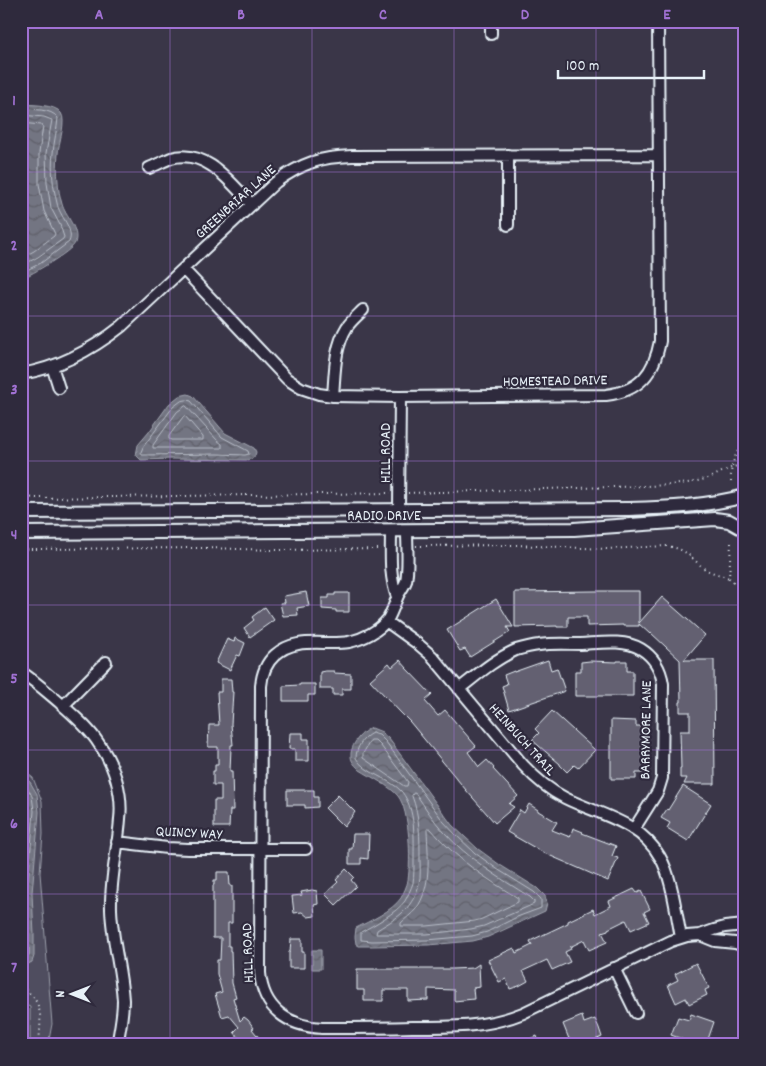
<svg xmlns="http://www.w3.org/2000/svg" width="766" height="1066" font-family="Dekko,sans-serif">
  <defs>
    <pattern id="water-waves" width="16" height="10" patternUnits="userSpaceOnUse" patternTransform="scale(1.25)"><rect width="16" height="10" fill="#737482"/><path d="M0 5q4-4 8 0t8 0" fill="none" stroke="#5f6069"/></pattern>
  </defs>
  <rect width="100%" height="100%" fill="#3a3648"/>
  <filter id="ink" filterUnits="userSpaceOnUse"><feTurbulence type="fractalNoise" baseFrequency=".02" numOctaves="2"/><feDisplacementMap in="SourceGraphic" scale="10" xChannelSelector="R" yChannelSelector="G"/><feConvolveMatrix kernelMatrix="1 2 1 2 8 2 1 2 1" color-interpolation-filters="sRGB"/></filter>
  <g filter="url(#ink)">
    <path fill="#504e5f" stroke="#9ca0ac" d="M21,768L33,778L42,801L43,834L40,873L52,1024L48,1045H30V1007L21,1003Z"/>
    <path fill="url(#water-waves)" stroke="#a2a6b1" d="M21,104C32,105 55,104 61,113C67,121 58,144 58,154C57,163 57,172 58,181C58,188 60,197 62,204C65,216 80,229 75,243C71,252 32,274 21,279Z
      M188,394L193,396L225,433L254,448L256,452C255,458 252,459 246,460L172,459L141,460L136,455L138,445L149,432L169,404L179,396Z
      M372,728L382,732L389,739L452,825L478,849L500,865L537,888L545,896L547,903L545,911L488,937L473,941L428,945L371,946H359L356,944L355,937L356,928C370,921 392,911 401,898C404,892 407,886 408,880C411,860 410,811 398,796C390,786 371,777 360,770C356,766 351,762 351,756C350,746 362,730 372,728Z
      M21,774L30,782L37,794L39,812L32,893L34,935V956L32,962L28,964L21,965Z
      M312,950H321V969H312Z"/>
    <g fill="none" stroke-linecap="round" stroke-linejoin="round">
      <path stroke="#b9bfc9" stroke-width="1" d="M21,109C33,110 51,108 58,118C57,130 54,141 53,153C51,170 53,187 57,203C59,216 75,229 69,242L41,263L21,273
        M21,115L44,117L52,120L46,153L47,183L51,208L60,225L64,237L63,239L38,257L21,266
        M21,123L41,125L43,126L39,153V184L44,211L55,234L54,236L34,251L21,258
        M187,400L191,401L222,437L248,451L249,454L245,455L217,454L142,455L141,452L143,447L173,407L181,401Z
        M186,406L217,440L222,444V448H153V445L177,412Z
        M185,416L203,437V440H171L169,439V436L183,417Z
        M372,733L379,735L386,742L443,821L456,835L475,853L497,869L534,892L541,899V908L517,917L487,932L472,936L427,940L372,941L361,940V932C374,925 396,913 405,901C408,895 411,889 413,883C414,876 414,867 414,860C414,838 416,810 402,792C390,778 365,774 356,758C356,748 363,737 372,733Z
        M371,740H375L381,746L408,782L407,786H404L363,758V754Z
        M21,781L26,785L32,796L34,811L27,893L29,935V955L27,959L21,960
        M21,789L26,798L27,811L21,884
        M414,793L416,794C425,807 433,820 444,832C468,859 500,878 530,897L534,901V904L484,926L471,929L427,934H376L377,930C388,923 402,916 410,904C414,898 418,891 419,883C421,876 420,868 420,860C420,838 420,817 412,796Z
        M429,828L431,829C455,858 486,879 518,898V902L482,919L475,921L427,926H401V923C406,918 412,914 416,909C432,887 428,856 427,830Z"/>
    </g>
    <path fill="#636171" stroke="#e8f1f8" d="M595,591H639V623L662,597L705,635L684,660H714L715,784H684L687,778H680V768H681L680,731H690V712H680V702H681L680,660L651,633L650,634L639,624V626H623V625L587,626V617H568V627H557V626L515,627V592Z
      M306,592L309,606L297,608L298,615L283,616L280,603H285L284,596Z
      M335,593H349V612H336V610L322,609V598H329V595H335Z
      M496,599L513,627H507L510,632L470,657L465,649L460,651L447,630Z
      M265,607L274,620L250,637L244,628L254,620L252,617Z
      M235,638L245,643L240,656L237,655L230,670L216,663L227,639L234,642Z
      M400,660L407,668H406L432,695L425,701L438,716L445,710L476,746L468,752L479,767L487,760L494,768L493,769L518,796L509,804L514,807L495,823L466,790L410,722L400,712L370,680L389,663L392,667Z
      M548,660L551,670L557,668L565,691L509,710L502,686L507,684L504,675L514,671V672Z
      M590,661L617,662V661H627V671H633V696H575V671H581V662Z
      M325,671H334V673L351,674V689H342V695H333V689H320V672Z
      M221,679H231L232,692H233L231,724L233,745H231V747L230,771H232L233,810H230L229,827H214V800H221V785H213V771H215V765H218V747H208L209,725H219L217,692H221Z
      M300,684H315V695H308V701H283V686L300,685Z
      M552,711L595,750L578,768L574,765L567,772L560,765V764L532,740L539,733L535,729Z
      M611,720L636,721V726H646L645,763H646V773H636V779H611Z
      M290,733H303V739H309V761H295V749H289Z
      M683,786L711,804L688,841L667,828L670,823L661,818L667,809L668,810Z
      M287,790H314V797H318V807L305,808V805H287Z
      M338,795L355,812L344,827L325,808Z
      M529,804L538,810V811L557,822L552,830L570,837L573,828L583,832L582,833L616,846L612,856L618,858L608,881L544,853L507,832L520,810L524,813Z
      M353,834H369L368,859L361,858V864H349V849H352Z
      M346,869L354,877L351,880L356,886L336,905L325,894L338,882L336,880Z
      M217,872H229L230,886H232V923H228V946H230V951H231L232,983L236,997L233,998L240,1021L244,1017L248,1020L254,1028L252,1029L265,1045H245L234,1032L239,1027L229,1015L222,1017L215,994L222,992L217,974V960H220L221,938H213V885H214V880H217Z
      M634,889L637,893L641,891L650,909L644,912L649,922L631,930L626,920L608,929V930L602,932L607,942L589,950L584,940L570,947L571,949L565,952L570,962L552,970L547,960L523,971L528,981L519,986L510,989L506,979L499,982L488,960L514,948L516,953L532,945L530,941L568,923V921L593,909L595,914L611,906L609,901Z
      M312,890L317,891L318,904L314,905L315,916L308,917L302,912L294,913L292,896L302,895L301,892Z
      M291,939H302V952H304V968H289V952H290Z
      M696,963L709,988L705,990L707,995L689,1004L686,998L676,1003L668,985L678,980L675,974Z
      M479,964L480,987L473,988L474,999L454,1001V990L428,989V1000L408,1001V990H383V1001H364V990H357V969H452L473,968Z
      M691,1014L714,1022L706,1045H680L682,1039L671,1035L678,1017L689,1020Z
      M582,1016L584,1023L595,1019L599,1028L602,1037L592,1041L594,1045H573L570,1039H569L563,1024Z
      M537,1036L540,1045H516V1044Z"/>
    <g fill="none" stroke-linecap="round" stroke-linejoin="round">
      <defs>
        <path id="minor" d="M491,34V21
          M149,168C156,165 164,161 171,158C206,148 231,183 252,205
          M508,225V155
          M183,269L287,379L301,388L319,394L333,396L400,397L606,395C640,391 654,373 660,341L658,21
          M52,366L59,388
          M21,374C58,368 93,349 122,326L276,182C302,163 320,157 352,156L658,155
          M333,396C335,373 334,348 347,327C351,321 357,316 363,310
          M399,510L400,397
          M391,531C391,554 389,575 397,597
          M407,531C407,547 409,565 406,581C404,587 399,592 397,598C394,605 392,612 388,619C379,631 363,639 349,642C323,646 296,636 275,655C266,663 262,674 261,686L260,973C263,1009 288,1026 322,1028C352,1028 382,1028 412,1027C451,1027 486,1028 523,1013L671,941L687,936L700,935L714,930L725,927L745,925
          M386,621L418,644L432,656L523,765C535,778 549,790 565,798C599,815 640,821 660,857C672,877 676,913 681,937
          M21,672C35,681 47,692 60,703C73,715 89,728 99,744C114,764 123,794 120,819C118,849 110,879 111,909C112,940 121,969 123,1000C123,1015 120,1030 117,1045
          M459,689C477,675 495,659 516,650C523,648 531,646 539,645C552,643 567,644 581,644C600,643 624,639 641,649C654,657 661,670 663,684L662,778L658,791L634,829
          M63,706L106,662
          M117,842L167,848L188,849H306
          M700,935L715,941L735,943L745,946
          M614,968L636,1013"/>
        <path id="major" d="M21,512L629,509C668,508 707,506 745,496
          M21,533L574,529L715,519L729,521L745,530"/>
      </defs>
      <use href="#minor" stroke="#e8f1f8" stroke-width="14"/>
      <use href="#major" stroke="#e8f1f8" stroke-width="16"/>
      <path stroke="#e8f1f8" stroke-width="2" stroke-dasharray="1 4" stroke-linecap="butt" d="M731,481C730,465 736,452 745,439
        M408,493L646,486C666,485 688,485 708,478C721,474 731,465 745,465
        M21,497L38,498L391,493
        M731,543L729,578L737,585L742,597L745,632
        M416,546L515,545L606,549L667,546C689,550 689,557 705,569C712,573 721,575 729,578
        M21,549L206,548L274,550L381,549
        M21,987C46,1002 40,1021 39,1045"/>
      <use href="#minor" stroke="#2f2a3d" stroke-width="10"/>
      <use href="#major" stroke="#2f2a3d" stroke-width="12"/>
    </g>
  </g>
  <path fill="none" stroke="#a171d3" stroke-width="1" stroke-opacity="0.55" d="M170,21V1045M312,21V1045M454,21V1045M596,21V1045M21,172H745M21,316H745M21,461H745M21,605H745M21,750H745M21,894H745"/>
  <g text-anchor="middle" stroke-width="4.5" stroke-linejoin="round" paint-order="stroke">
    <g font-size="15" fill="#e8f1f8" stroke="#2f2a3d">
      <text transform="translate(235 201) rotate(-42)" y="5">GREENBRIAR LANE</text>
      <text transform="translate(555 380) rotate(-1)" y="5">HOMESTEAD DRIVE</text>
      <text transform="translate(385 453) rotate(-90)" y="5">HILL ROAD</text>
      <text x="384" y="520">RADIO DRIVE</text>
      <text transform="translate(645 730) rotate(-89)" y="5">BARRYMORE LANE</text>
      <text transform="translate(523 739) rotate(48)" y="5">HEINBUCH TRAIL</text>
      <text transform="translate(189 832) rotate(3)" y="5">QUINCY WAY</text>
      <text transform="translate(247 953) rotate(-92)" y="5">HILL ROAD</text>
    </g>
  </g>
  <rect width="766" height="1066" fill="none" stroke="#2f2a3d" stroke-width="55"/>
  <g transform="translate(72 994) rotate(270)" stroke="#2f2a3d" stroke-width="4" paint-order="stroke">
  <path d="M0-4L9 19L0 12L-9 19Z" fill="#e8f1f8"/>
  <text y="-8" font-size="14" font-weight="bold" text-anchor="middle" fill="#e8f1f8">N</text>
  </g>
  <path d="M558 70v8h146v-8" fill="none" stroke="#e8f1f8" stroke-width="2.5"/>
  <text x="566" y="70" font-size="15" fill="#e8f1f8" stroke="#2f2a3d" stroke-width="4" paint-order="stroke">100 m</text>
  <rect x="28" y="28" width="710" height="1010" fill="none" stroke="#a171d3" stroke-width="2"/>
  <g font-size="16" text-anchor="middle" font-weight="bold" fill="#a171d3">
    <text x="99" y="19">A</text>
    <text x="241" y="19">B</text>
    <text x="383" y="19">C</text>
    <text x="525" y="19">D</text>
    <text x="667" y="19">E</text>
    <text x="14" y="105">1</text>
    <text x="14" y="250">2</text>
    <text x="14" y="394">3</text>
    <text x="14" y="539">4</text>
    <text x="14" y="683">5</text>
    <text x="14" y="828">6</text>
    <text x="14" y="972">7</text>
  </g>
</svg>
